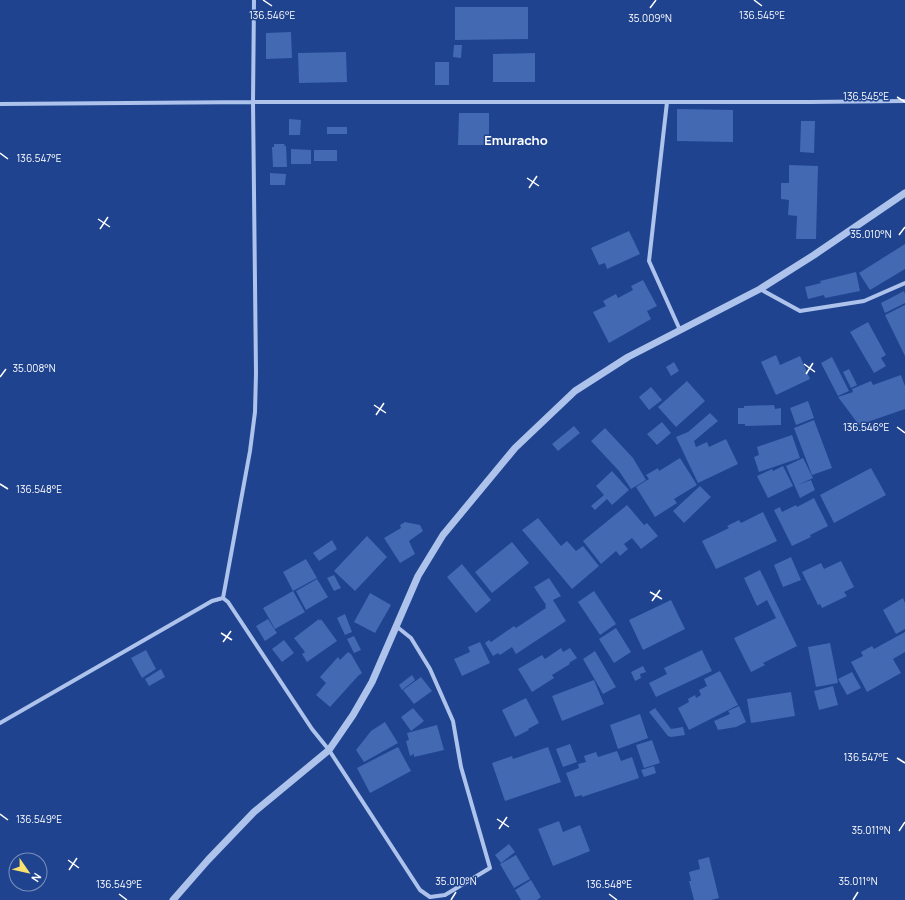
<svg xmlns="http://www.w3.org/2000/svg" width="905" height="900" font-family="Manrope,sans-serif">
  <rect width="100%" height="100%" fill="#1f438e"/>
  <path fill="#4369b3" d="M455,7H528V39L455,40Z
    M291,32L292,58L266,59V33Z
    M454,45H462L461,58L453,57Z
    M346,52L347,82L299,83L298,53Z
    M535,53V82H493V54Z
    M435,62H449V85H435Z
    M677,109L733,110V142L677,141Z
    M459,113H489V145H458Z
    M289,119L301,120L300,135H289Z
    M801,121H815L814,153L800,152Z
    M327,127H347V134H327Z
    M274,144H285L284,146H286L287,167H273L272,147H274Z
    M291,149L311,150V164H291Z
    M314,150H337V161H314Z
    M789,165L818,166L816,239H796L797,216L788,215L789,200L781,199V183H789Z
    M270,173L286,174L285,185H270Z
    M629,231L640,254L607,269L605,263L599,265L591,248Z
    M905,244V269L870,290L859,273Z
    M856,272L860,291L825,298L824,295L808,299L805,287L821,283L820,281Z
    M643,280L657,306L647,311L651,319L609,343L593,312L606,306L603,301L616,294L618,298L633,290L631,286Z
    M904,291L905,294V303L885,313L881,303Z
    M905,305V356L885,315Z
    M868,322L886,355L881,358L886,366L874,373L850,332Z
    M776,355L780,365L800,356L810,379L776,395L761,362Z
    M832,357L849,391L838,396L821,363Z
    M674,362L679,371L671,376L666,367Z
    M849,369L857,385L851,388L843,372Z
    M901,375L905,386V409L859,425L838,397L853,392L852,389L871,381L873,385Z
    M687,381L705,401L676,427L658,407Z
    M651,387L662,400L649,410L639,397Z
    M808,401L814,418L796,425L790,408Z
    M774,405L775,409L781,408V425L745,426V424H738V408H744V406Z
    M710,413L718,421L694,441L696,447L707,442L709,447L726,439L738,464L698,483L676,437L688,432Z
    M814,420L832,468L812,475L794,428Z
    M662,422L671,433L657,445L647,434Z
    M574,426L580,433L558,451L552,444Z
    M605,428L633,458L646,480L631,489L619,471L591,441Z
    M792,435L800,458L759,472L754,457L759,455L757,447Z
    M680,458L697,485L674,499L677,503L655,517L636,487L649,479L646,475L658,468L659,471Z
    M803,458L813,478L798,485L811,480L815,490L800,498L786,466Z
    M783,466L793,486L768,498L757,476L772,469L773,471Z
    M871,468L886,495L834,523L820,495Z
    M612,471L629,490L612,505L607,499L595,510L591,506L604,495L596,486Z
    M700,486L711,497L684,523L673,511Z
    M814,498L828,526L810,535L811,537L792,546L774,510L780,507L782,512L796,505L797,507Z
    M627,505L644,525L647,523L658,536L641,549L632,538L624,544L628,549L620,556L616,551L601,564L583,541Z
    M763,512L777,541L716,569L702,541L729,528L727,526L739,520L741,523Z
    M538,518L561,546L567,541L576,551L583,546L599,566L572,589L546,558L551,554L546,558L522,530Z
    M405,522L420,525L423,531L409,541L415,554L400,563L384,538L401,528L400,525Z
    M367,536L387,557L355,591L334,571Z
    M332,540L337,549L319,561L313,553Z
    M512,542L529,563L492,593L475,572Z
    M791,557L801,580L783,587L774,565Z
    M306,559L317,578L293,591L305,612L275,629L263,608L293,591L283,572Z
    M841,561L854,587L844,592L847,596L822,608L820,604L818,605L802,572L821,563L824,569Z
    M462,564L491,600L476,613L447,577Z
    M760,570L797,646L763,663L765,665L751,672L734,638L776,618L767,600L757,606L744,578Z
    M334,575L341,588L334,591L327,578Z
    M549,578L561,596L553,600L566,621L516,654L512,647L500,655L498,653L493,656L485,643L489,640L491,642L514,626L516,628L546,608L545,606L546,605L534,587Z
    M317,579L328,597L306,610L296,591Z
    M594,591L616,624L600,635L578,602Z
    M370,593L391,605L375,633L354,622Z
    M903,598L905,603V629L896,634L883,610Z
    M671,600L685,629L643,650L629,620Z
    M345,614L352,632L345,635L337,618Z
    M268,619L277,633L265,641L256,626Z
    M319,619L320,621L321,619L337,641L307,662L302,654L305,652L294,638Z
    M616,628L631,652L614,663L599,639Z
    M905,632V652L893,659L901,673L867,692L851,662L863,656L861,652L872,646L874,649Z
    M354,636L361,650L354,653L347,639Z
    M284,640L294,653L282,662L272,649Z
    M480,642L490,663L462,676L454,659L470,652L468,647Z
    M830,643L838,683L816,687L808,647Z
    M561,648L563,652L570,648L577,658L569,663L570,664L552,675L554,678L532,692L518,669L542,655L545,659Z
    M146,650L156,669L142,678L131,658Z
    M702,650L712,671L656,697L649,683L667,674L664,668Z
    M595,651L616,687L603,694L583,659Z
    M348,652L351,654L362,673L358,676L330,707L316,695L326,683L320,677L338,657L340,660Z
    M643,666L646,672L640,674L641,678L635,681L631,672Z
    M161,669L165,677L149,686L145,679Z
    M720,671L738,705L689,730L678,708L689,702L688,699L695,695L696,698L701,695L699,690L707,686L704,679Z
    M852,672L861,688L847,695L838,679Z
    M412,675L415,680L402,690L399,685Z
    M421,677L432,691L414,704L403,690Z
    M594,680L604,704L562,721L552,696Z
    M833,686L838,705L819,710L814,691Z
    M791,692L795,716L751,723L747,699Z
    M526,698L539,723L528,729L529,730L515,737L502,710Z
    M739,706L746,722L736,727L718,730L714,721L730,714L728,711Z
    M413,708L424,721L411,731L401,717Z
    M655,708L671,729L683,727L685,735L671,737L668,736L649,712Z
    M640,714L648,738L618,749L610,725Z
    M385,722L398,743L364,762L356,750L371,731Z
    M437,725L444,750L414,757V754L410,756L406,741L409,740L407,733Z
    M652,740L660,763L644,768L636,745Z
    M570,744L577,762L563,767L556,749Z
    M398,747L411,771L370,793L357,768Z
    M548,747L561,782L505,801L492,763L512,756L513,759Z
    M617,751L621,761L632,757L639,778L582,797V795L575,797L566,773L579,768L578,764L586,762L584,756L596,752L598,757Z
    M654,766L656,773L644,777L641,770Z
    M559,821L563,832L580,825L590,851L553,866L538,829Z
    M509,844L515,852L501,863L495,855Z
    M516,855L530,879L514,888L500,864Z
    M709,857L719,898L711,900H694L689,881H691L689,872L700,869L698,860Z
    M531,880L541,897L537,900H521L515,890Z"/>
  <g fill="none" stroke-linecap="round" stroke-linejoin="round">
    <path stroke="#adc3ec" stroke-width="4" d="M667,102L649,261L680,330
      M0,104L253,102H810L905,101
      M760,289L800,311L864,301L905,283
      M223,598L250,451L255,412L256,373L253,102L254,0
      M0,723L212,601L223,598L228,602L312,729L329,750L420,890L430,897L445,895L490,868L461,767L453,721L430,669L411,638L396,626"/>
    <path stroke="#adc3ec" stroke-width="7" d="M173,900L208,860L254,812L329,750L353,715L372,682L418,576L443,535L515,448L575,391L628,357L760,289L814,255L905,193"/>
  </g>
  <path fill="none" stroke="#fff" stroke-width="1.5" d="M263,0L272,6M754,0L762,6M650,8L656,0M897,97L905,102M0,153L8,159M527,178L539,186M529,188L537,176M98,219L110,227M100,229L108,217M899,235L905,227M804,364L815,372M806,374L813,363M0,377L6,369M374,405L386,413M376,415L384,403M897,427L905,433M0,484L8,489M650,592L662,599M652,601L660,590M221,633L232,640M223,642L231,631M897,758L905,763M0,814L8,820M497,819L509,827M499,829L507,817M899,831L905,822M68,860L79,868M69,870L77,858M119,894L127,900M609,894L617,900M451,900L456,892M853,900L858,892"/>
  <g text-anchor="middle" stroke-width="3" stroke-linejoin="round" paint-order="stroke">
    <g font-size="13" font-weight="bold" fill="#fff" stroke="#1f438e">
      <text x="516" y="145">Emuracho</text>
    </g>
  </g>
  <g font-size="10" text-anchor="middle" fill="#fff" stroke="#1f438e" stroke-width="3" stroke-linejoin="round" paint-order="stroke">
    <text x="272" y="19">136.546°E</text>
    <text x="762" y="19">136.545°E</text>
    <text x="650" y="22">35.009°N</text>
    <text x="866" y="100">136.545°E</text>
    <text x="39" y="162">136.547°E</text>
    <text x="871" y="238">35.010°N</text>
    <text x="34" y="372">35.008°N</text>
    <text x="866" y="431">136.546°E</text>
    <text x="39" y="493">136.548°E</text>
    <text x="866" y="761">136.547°E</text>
    <text x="39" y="823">136.549°E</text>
    <text x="871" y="834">35.011°N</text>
    <text x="456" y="885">35.010°N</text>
    <text x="858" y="885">35.011°N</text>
    <text x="119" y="888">136.549°E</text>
    <text x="609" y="888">136.548°E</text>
  </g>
  <g transform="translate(28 872) rotate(124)"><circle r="19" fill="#1f438e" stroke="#798ebb"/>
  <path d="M0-3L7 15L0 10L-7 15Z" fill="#fbe16d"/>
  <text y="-6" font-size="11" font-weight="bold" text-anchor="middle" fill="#ffffff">N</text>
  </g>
</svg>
